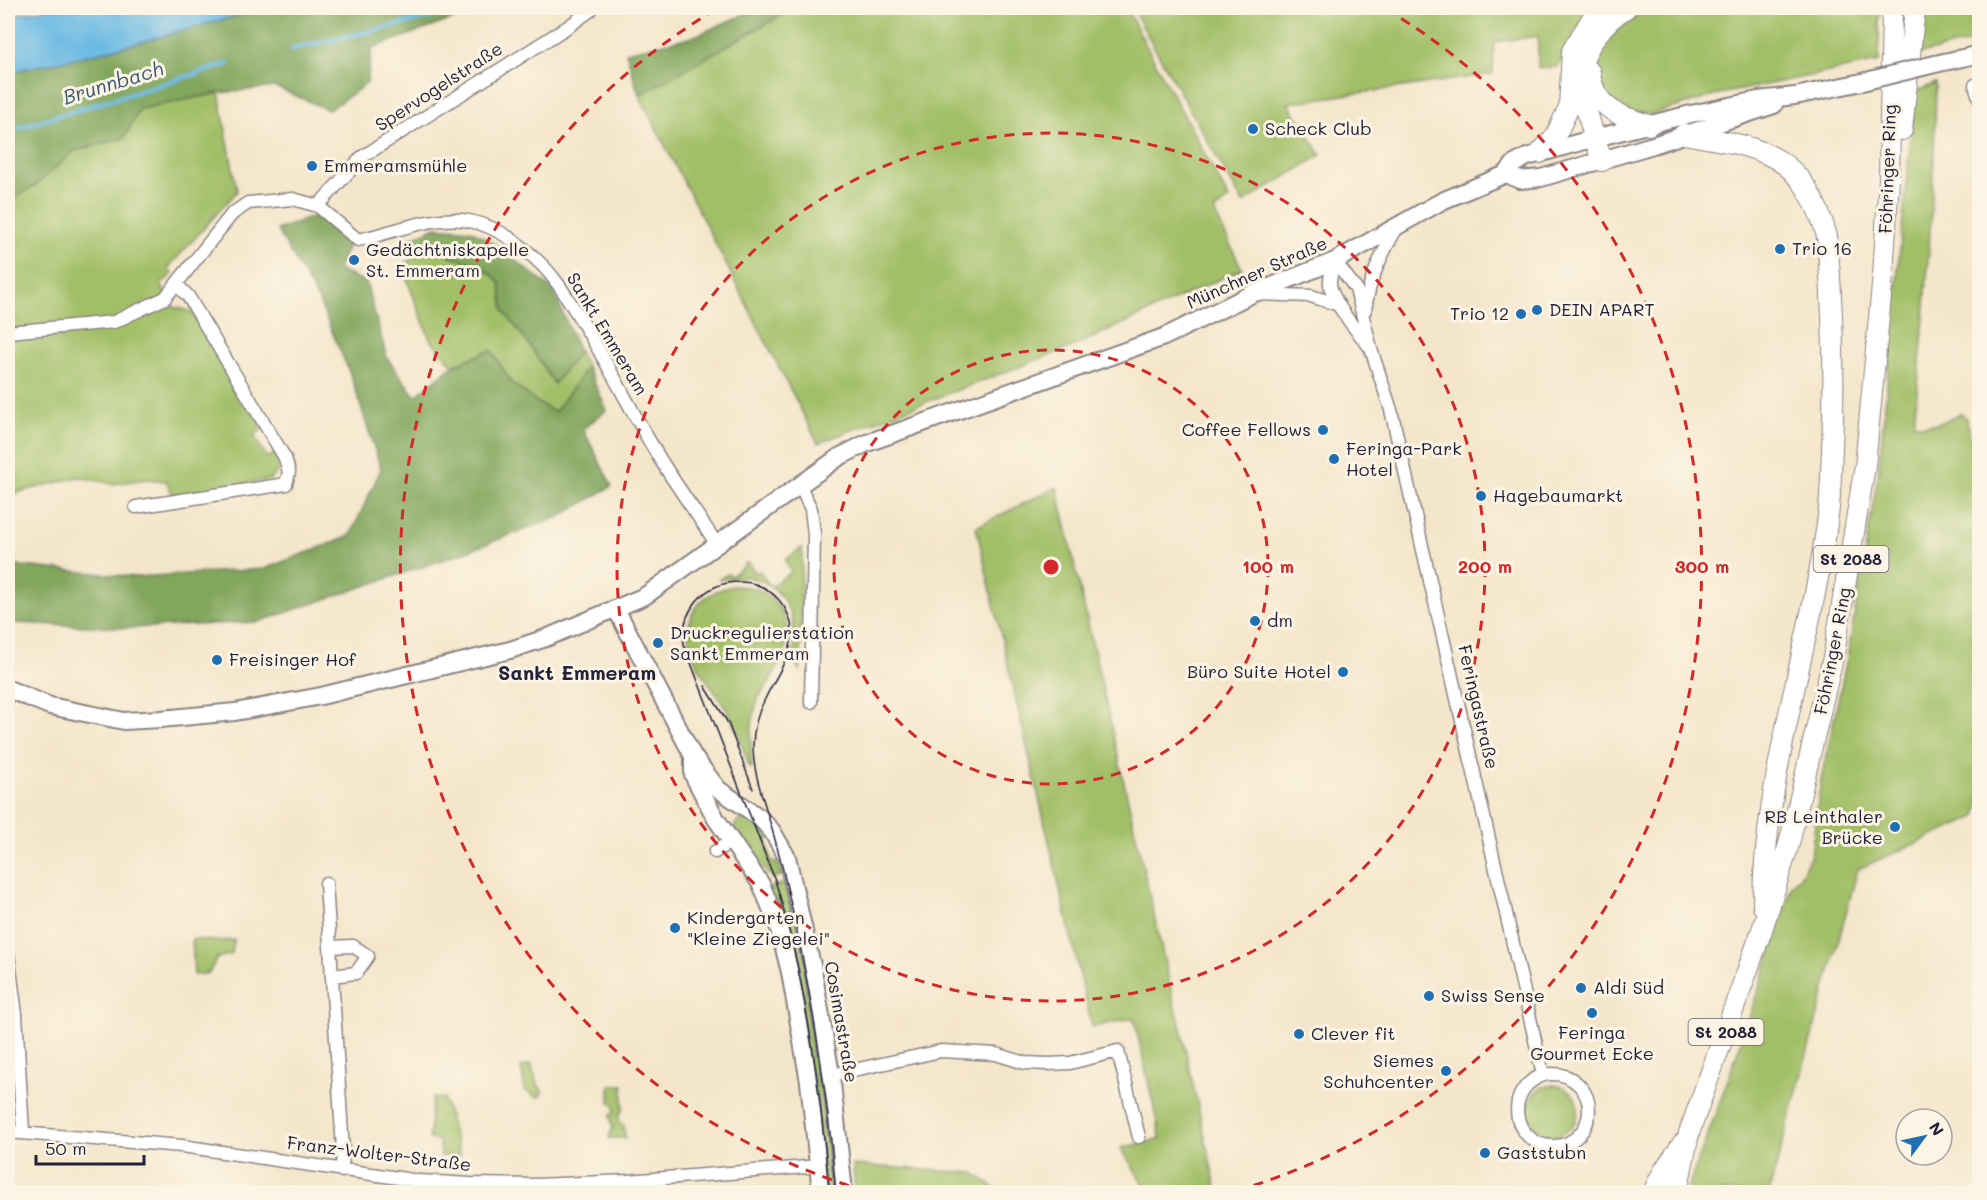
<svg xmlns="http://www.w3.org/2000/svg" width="1987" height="1200" font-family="Mali,sans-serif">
  <rect width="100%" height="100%" fill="#fcf5e5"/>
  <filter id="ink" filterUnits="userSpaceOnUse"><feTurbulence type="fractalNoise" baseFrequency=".0167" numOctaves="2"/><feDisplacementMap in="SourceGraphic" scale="12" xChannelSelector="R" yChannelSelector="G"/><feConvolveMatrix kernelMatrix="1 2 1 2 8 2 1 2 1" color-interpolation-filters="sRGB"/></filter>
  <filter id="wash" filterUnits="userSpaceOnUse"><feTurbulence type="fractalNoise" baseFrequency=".008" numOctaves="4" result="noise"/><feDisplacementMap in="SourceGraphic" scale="24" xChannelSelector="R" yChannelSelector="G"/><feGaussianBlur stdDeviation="1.35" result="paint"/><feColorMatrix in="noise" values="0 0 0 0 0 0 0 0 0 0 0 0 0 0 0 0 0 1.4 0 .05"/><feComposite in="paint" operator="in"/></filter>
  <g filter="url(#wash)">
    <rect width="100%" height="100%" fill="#f4e6cb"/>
    <path fill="#a2bf67" stroke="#627051" stroke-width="1.5" d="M794,8H1126L1229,199L1214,211L1242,269L1079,344L818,443L639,95Z
      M1132,8H1597L1575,31L1558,67L1538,68V36L1494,42L1493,74L1288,103L1321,155L1243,203Z
      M1648,8H1879V62L1720,94L1653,114L1630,112L1606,98L1600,81L1599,64L1601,48L1611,35Z
      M1924,8H1979V40L1916,55Z
      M1936,83C1934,197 1926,310 1914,424C1933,427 1945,422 1961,413L1966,419L1979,470V804L1976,817L1858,869L1769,1192H1686C1726,1091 1760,988 1792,884L1800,877L1811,855L1821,780L1847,659L1879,468L1915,92Z
      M219,93L237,191L168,268L173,274L161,284L171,306L193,312L263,429L254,435L267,458L276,453L279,470L270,480L173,495L166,481L146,479L113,484L79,477L8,495V307L10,302L8,290V202L36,185L74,151L124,138L140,109Z
      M446,248L451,257L470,262L489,272L500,283L504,311L530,346L554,384L579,352L587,367L555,413L538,403L511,382L491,350L453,365L430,339L404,272V265L412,258Z
      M1057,487L1175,1008L1177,1011L1217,1192H1148L1121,1148L1161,1139L1134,1018L1092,1027L976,527Z
      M802,548L800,670L792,658C802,623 783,577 742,577C734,577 726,579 718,580L728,574L731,576L744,566L745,563H749L755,572L760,571L770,586H772L791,572L785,560Z
      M733,586C752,586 765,589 777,605C798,631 783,659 768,684C765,690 760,694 758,699C750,721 750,745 752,767L750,768C743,750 738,729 728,712C711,682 672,646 695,609C704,596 717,589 733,586Z
      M745,817L754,818L771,839L766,840L772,863L778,862L781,876L773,877L767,873L750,849L736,838L733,829C736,823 738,820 745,817Z
      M789,882L809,969L840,1192H825L769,889L772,887Z
      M192,939L215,941L234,940L232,954L217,958L209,973L194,975Z
      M531,1064L536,1081L542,1091L541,1096L536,1097L525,1090L521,1067Z
      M610,1085H623V1110L619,1115V1122L624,1126L625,1138H609L613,1126L611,1123L610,1115L614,1114V1106L610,1103Z
      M1528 1110a25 25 0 1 1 50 0a25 25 0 1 1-50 0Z
      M432,1098H444L460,1156H441L439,1140L429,1139Z
      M853,1165L974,1173L1000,1192H855Z"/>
    <path fill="#81a65c" stroke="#52644c" stroke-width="1.5" d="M264,8H484L372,48L367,83L329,110L275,87L219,93L140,109L124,138L74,151L36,185L8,202V72C95,56 179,32 264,8Z
      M758,8H794L639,95L626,52L695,36Z
      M317,215L348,245L338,270L366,282L387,358L415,396L453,366L491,350L511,382L538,403L555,412L587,367L607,410L583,429L612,486L561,516L457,555L258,622L130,628L14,623L8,619V562L12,565L135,577L264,569L350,536L381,469L351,376L318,299L277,230Z
      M436,227L471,230L495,244L553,290L579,352L554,384L530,346L504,311L500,283L489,272L470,262L451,257L442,241L407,251L399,244Z"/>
    <path fill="#69b9e4" stroke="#466e90" stroke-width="1.5" d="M50,8H264C179,32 95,56 8,72V16Z"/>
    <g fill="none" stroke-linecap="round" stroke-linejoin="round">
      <path stroke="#69b9e4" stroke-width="4.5" d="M292,49L472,8
        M8,131L228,64"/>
    </g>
  </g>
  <g filter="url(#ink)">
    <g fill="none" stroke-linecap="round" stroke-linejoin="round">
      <defs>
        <path id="minor" d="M1975,85L1980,100
          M318,206L362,157L569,26L591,10
          M1335,261L1356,289L1371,349L1391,410L1543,1075
          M1335,261C1332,270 1328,280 1331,289C1337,308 1357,331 1369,346
          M1257,294L1311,296L1339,305
          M1365,310C1369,279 1382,253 1398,226
          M8,332L114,322L165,298L232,214L248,203L293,199L318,206L358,240C393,233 432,214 469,221C497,226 522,245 542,265C558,281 569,301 581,320C609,365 632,413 660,459C678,488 699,517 718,546
          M800,486L811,509L814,534L811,702
          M136,507L286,484L289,472L285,458L188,296L177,285
          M715,852L731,841
          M326,883L343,1150L342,1171
          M330,947L353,946L368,956L356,973L332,976
          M8,953L16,1015L23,1132
          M1517 1110a36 36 0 1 1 72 0a36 36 0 1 1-72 0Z
          M831,1075L941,1051L996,1054L1025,1063L1048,1064L1070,1063L1118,1051L1139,1137
          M8,1132L182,1146L419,1181L470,1184L536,1185L627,1181L819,1166"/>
        <path id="secondary" d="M1935,64L1980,54
          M1506,174L1520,180L1541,178L1653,145L1774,105
          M616,609L693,756L718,789L759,817L772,831L787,857L813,970L831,1075L844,1192
          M8,689L50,706L124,721L161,719L235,712L321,696L510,650L546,638L645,596L839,457L867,443L1164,337L1252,294L1335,261L1442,201L1506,174L1514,164L1527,157L1595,138L1691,114L1758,100L1795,96L1862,82
          M693,757V775L716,819L761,884L779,928L790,972L809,1082L821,1192"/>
        <path id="trunk" d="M1590,72C1594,108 1619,116 1649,125
          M1902,130L1915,8
          M1684,134C1762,148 1802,151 1827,236C1833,307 1835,378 1832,449C1831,469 1831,489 1829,508C1813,642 1764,771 1763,906
          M1540,153L1555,137L1569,107L1572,51L1591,20L1607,8
          M1602,161C1595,139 1579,93 1581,71C1584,46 1606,20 1626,8
          M1653,1192L1663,1172L1683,1143
          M1675,1192L1679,1182L1689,1133L1762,930L1789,844L1834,653L1865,466L1883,275L1889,179L1892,8"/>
      </defs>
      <use href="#minor" stroke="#8b8483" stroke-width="15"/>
      <use href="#secondary" stroke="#8b8483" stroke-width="20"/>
      <use href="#trunk" stroke="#8b8483" stroke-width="22"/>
      <use href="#minor" stroke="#fff" stroke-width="12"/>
      <use href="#secondary" stroke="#fff" stroke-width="16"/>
      <use href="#trunk" stroke="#fff" stroke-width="20"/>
      <path stroke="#22223b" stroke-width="1.5" d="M705,686L728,723L753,789
        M829,1192C820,1088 806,981 775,880L684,645C680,611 704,582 739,582C755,581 768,588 779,600C809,635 780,667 765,699C757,714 753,731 753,747C753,768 760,789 766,809C773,832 780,856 785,879C810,982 827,1087 836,1192"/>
      <defs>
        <path id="secondary-bridge" d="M1862,82L1935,64"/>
      </defs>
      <use href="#secondary-bridge" stroke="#8b8483" stroke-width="20" stroke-linecap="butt"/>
      <use href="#secondary-bridge" stroke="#fff" stroke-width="16"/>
    </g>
  </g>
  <g fill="none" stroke="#d62828" stroke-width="3" stroke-dasharray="10 8">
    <circle cx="1051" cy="567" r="217"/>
    <circle cx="1051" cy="567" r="434"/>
    <path d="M866 1191A651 651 0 0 1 716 9M1386 9A651 651 0 0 1 1236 1191"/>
  </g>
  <g fill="#1f6fb2" stroke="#fcf5e5" stroke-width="2">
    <circle cx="1253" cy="129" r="6"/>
    <circle cx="312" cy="166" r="6"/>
    <circle cx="1780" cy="249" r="6"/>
    <circle cx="354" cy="260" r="6"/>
    <circle cx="1537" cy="310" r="6"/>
    <circle cx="1521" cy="314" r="6"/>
    <circle cx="1323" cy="430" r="6"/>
    <circle cx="1334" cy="459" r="6"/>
    <circle cx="1481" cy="496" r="6"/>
    <circle cx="1255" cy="621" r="6"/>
    <circle cx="658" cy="643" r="6"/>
    <circle cx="217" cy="660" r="6"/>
    <circle cx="1343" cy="672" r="6"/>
    <circle cx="1895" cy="827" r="6"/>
    <circle cx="675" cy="928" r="6"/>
    <circle cx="1581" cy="988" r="6"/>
    <circle cx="1429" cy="996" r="6"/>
    <circle cx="1592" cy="1013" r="6"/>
    <circle cx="1299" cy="1034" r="6"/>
    <circle cx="1446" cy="1071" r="6"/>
    <circle cx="1485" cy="1153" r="6"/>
  </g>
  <g text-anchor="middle" stroke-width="6" stroke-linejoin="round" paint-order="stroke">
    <g fill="#fcf5e5" stroke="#63616e" stroke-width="1.5">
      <rect x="1813.5" y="546" width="75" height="26" rx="4.5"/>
      <rect x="1688.5" y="1019" width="75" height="26" rx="4.5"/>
    </g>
    <g font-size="16" font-weight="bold" fill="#22223b">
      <text x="1851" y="565">St 2088</text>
      <text x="1726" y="1038">St 2088</text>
    </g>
    <g font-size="18" fill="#22223b" stroke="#fcf5e5">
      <text transform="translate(439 87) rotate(-33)" y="6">Spervogelstraße</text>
      <text transform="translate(1888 169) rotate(-88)" y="6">Föhringer Ring</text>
      <text transform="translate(1257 273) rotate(-24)" y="6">Münchner Straße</text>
      <text transform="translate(607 334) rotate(59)" y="6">Sankt Emmeram</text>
      <text transform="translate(1833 651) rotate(-79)" y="6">Föhringer Ring</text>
      <text transform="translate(1478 707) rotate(77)" y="6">Feringastraße</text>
      <text transform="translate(841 1022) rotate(80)" y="6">Cosimastraße</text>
      <text transform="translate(379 1154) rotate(7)" y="6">Franz-Wolter-Straße</text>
    </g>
    <g font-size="18" fill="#22223b" stroke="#fcf5e5" text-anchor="start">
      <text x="1265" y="135">Scheck Club</text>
      <text x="324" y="172">Emmeramsmühle</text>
      <text x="1792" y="255">Trio 16</text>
      <text x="366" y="256">Gedächtniskapelle<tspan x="366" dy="21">St. Emmeram</tspan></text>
      <text x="1549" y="316">DEIN APART</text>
      <text x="1509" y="320" text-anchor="end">Trio 12</text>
      <text x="1311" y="436" text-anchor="end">Coffee Fellows</text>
      <text x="1346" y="455">Feringa-Park<tspan x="1346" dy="21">Hotel</tspan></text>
      <text x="1493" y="502">Hagebaumarkt</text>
      <text x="1267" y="627">dm</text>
      <text x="670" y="639">Druckregulierstation<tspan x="670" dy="21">Sankt Emmeram</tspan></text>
      <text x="229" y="666">Freisinger Hof</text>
      <text x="1331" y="678" text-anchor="end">Büro Suite Hotel</text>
      <text x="1883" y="823" text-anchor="end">RB Leinthaler<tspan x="1883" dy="21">Brücke</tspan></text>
      <text x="687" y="924">Kindergarten<tspan x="687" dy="21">"Kleine Ziegelei"</tspan></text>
      <text x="1593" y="994">Aldi Süd</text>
      <text x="1441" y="1002">Swiss Sense</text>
      <text x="1592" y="1039" text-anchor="middle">Feringa<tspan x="1592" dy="21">Gourmet Ecke</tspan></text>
      <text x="1311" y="1040">Clever fit</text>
      <text x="1434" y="1067" text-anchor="end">Siemes<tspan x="1434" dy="21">Schuhcenter</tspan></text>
      <text x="1497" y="1159">Gaststubn</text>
    </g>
    <g font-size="20" font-style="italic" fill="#3b5776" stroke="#fcf5e5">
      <text transform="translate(113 83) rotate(-17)" y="7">Brunnbach</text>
    </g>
    <g font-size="20" font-weight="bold" fill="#22223b" stroke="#fcf5e5">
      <text x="577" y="680">Sankt Emmeram</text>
    </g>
  </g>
  <circle cx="1051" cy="567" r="9" fill="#d62828" stroke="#fcf5e5" stroke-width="3"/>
  <g font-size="18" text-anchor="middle" font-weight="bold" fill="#d62828" stroke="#fcf5e5" stroke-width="6" stroke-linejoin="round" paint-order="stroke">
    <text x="1268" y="573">100 m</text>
    <text x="1485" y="573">200 m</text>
    <text x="1702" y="573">300 m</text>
  </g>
  <rect width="1987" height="1200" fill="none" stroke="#fcf5e5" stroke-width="30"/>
  <g transform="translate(1924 1137) rotate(57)"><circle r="28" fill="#fcf5e5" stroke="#a5a1a1" stroke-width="1.5"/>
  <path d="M0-4.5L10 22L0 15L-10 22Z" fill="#1f6fb2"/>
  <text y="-9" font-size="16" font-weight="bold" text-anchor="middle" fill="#22223b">N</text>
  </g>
  <path d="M36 1155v9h108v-9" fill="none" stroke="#22223b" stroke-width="3"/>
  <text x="45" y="1155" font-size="18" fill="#22223b" stroke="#fcf5e5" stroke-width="4.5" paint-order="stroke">50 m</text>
</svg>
